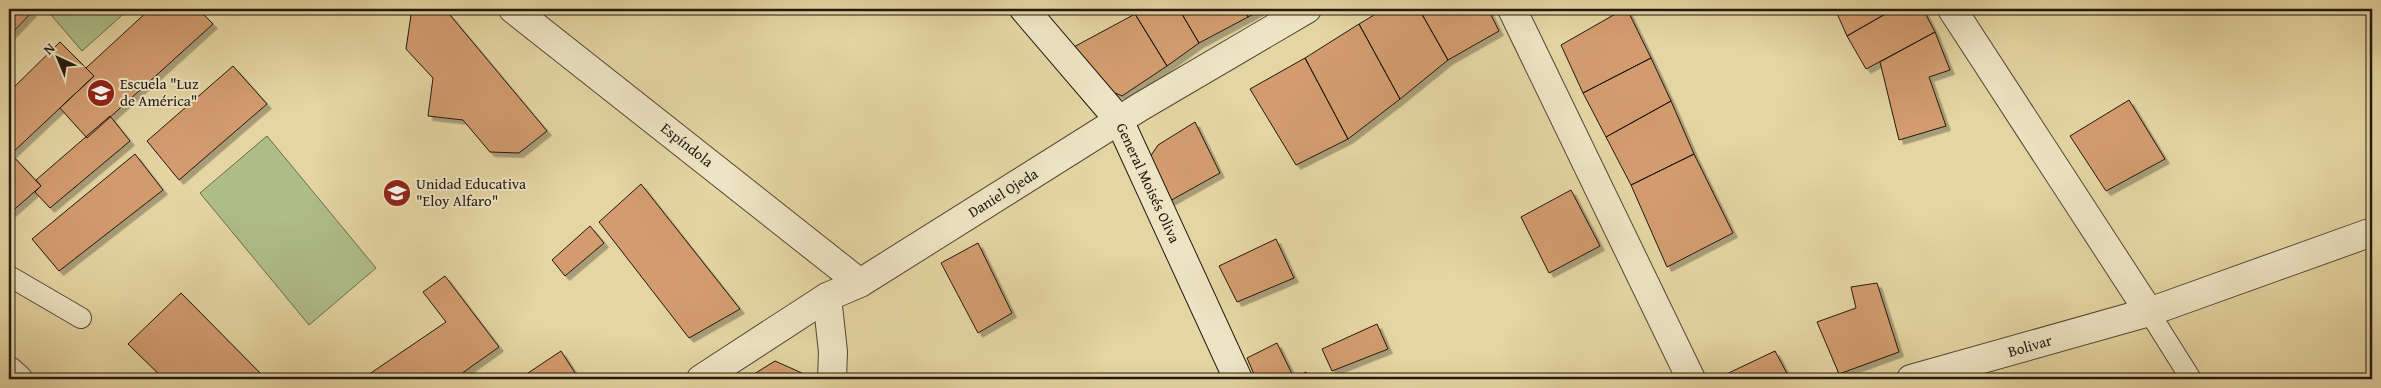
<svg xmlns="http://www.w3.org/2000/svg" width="2381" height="388" font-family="'Gentium Book Plus',serif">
  <defs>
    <filter id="shadow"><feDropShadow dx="4.5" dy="4.5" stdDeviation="0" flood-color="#0004"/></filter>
  </defs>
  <rect width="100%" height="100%" fill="#e4d5a2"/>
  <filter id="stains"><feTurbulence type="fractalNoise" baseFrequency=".004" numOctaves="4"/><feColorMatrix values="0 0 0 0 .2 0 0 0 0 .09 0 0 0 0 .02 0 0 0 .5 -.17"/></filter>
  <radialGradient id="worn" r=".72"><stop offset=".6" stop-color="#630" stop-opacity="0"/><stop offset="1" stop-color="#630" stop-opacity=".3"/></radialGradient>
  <path fill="#afbe89" stroke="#686c4d" d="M46,9H129L82,51Z
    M267,136L376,268L309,325L200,193Z"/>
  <path fill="#d29c6e" stroke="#221911" filter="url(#shadow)" d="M9,9H29L32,12L9,36Z
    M150,9H198L213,24L87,138L60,108L94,76L86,68Z
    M418,9H445L547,131L519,153L490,152L463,120L428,116L433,78L406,49L411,15Z
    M1148,9H1179L1199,43L1167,66L1135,14Z
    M1179,9H1244L1248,17L1199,43Z
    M1244,9H1262L1248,17Z
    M1384,9H1419L1448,60L1400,99L1359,24Z
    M1419,9H1488L1499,31L1448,60Z
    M1624,9H1627L1651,58L1583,93L1561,45Z
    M1835,9H1894L1847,36Z
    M1894,9H1923L1935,32L1866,69L1847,36Z
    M1135,14L1167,66L1122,96L1104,88L1070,49Z
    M1359,24L1400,99L1348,139L1305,58Z
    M1935,32L1950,70L1929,77L1946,126L1899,140L1880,62Z
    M60,42L94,76L11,154L41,186L9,214V92Z
    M1305,58L1348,139L1296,165L1250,89Z
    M1651,58L1671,101L1606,137L1583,93Z
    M233,66L267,104L179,180L147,141Z
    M2129,100L2165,159L2106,191L2070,136Z
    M1671,101L1694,154L1631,185L1606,137Z
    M110,116L130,141L50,208L35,192L41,186L36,180Z
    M1195,122L1220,173L1168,202L1148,160L1158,145Z
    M135,154L163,190L59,271L32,239Z
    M1694,154L1733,233L1667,267L1631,185Z
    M641,184L740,309L689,338L599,222Z
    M1571,190L1600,246L1549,273L1521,217Z
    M590,226L604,243L565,276L552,260Z
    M1276,239L1294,278L1237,302L1219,266Z
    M978,243L1012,313L978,333L941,263Z
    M445,276L499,347L454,379H362L446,322L423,292Z
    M1877,283L1899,352L1839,374L1817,322L1856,308L1851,287Z
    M181,293L266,379H164L128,344Z
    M1377,324L1388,349L1332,371L1322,349Z
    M1277,343L1294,378L1256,379L1247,358Z
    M561,351L579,379H519Z
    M1775,351L1790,379H1719L1718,378Z
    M775,361L802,373L801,379H746Z
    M1306,372L1310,379H1292Z"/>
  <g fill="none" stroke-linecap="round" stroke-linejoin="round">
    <defs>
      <path id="service" d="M9,276L81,318
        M2149,312L2191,379"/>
      <path id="minor" d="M513,9L860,283
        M1512,9L1691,379
        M1952,9L2149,312
        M827,297L833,352L832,379
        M9,371L18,379
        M701,379L827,297L860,283L1140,107L1307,9
        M1911,379L2149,312L2372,232"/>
      <path id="secondary" d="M1024,9L1119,120L1238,379"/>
    </defs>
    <use href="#service" stroke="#524835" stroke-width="22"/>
    <use href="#minor" stroke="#524835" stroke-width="30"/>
    <use href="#secondary" stroke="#221911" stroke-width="30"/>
    <use href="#service" stroke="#ede4c3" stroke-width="20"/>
    <use href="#minor" stroke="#ede4c3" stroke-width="28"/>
    <use href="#secondary" stroke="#ede4c3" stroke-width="28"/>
  </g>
  <defs>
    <symbol id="school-disc" viewBox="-11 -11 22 22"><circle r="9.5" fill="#8f2418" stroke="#ede4c3"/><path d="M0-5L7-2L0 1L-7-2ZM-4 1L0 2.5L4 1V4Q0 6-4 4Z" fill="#fff"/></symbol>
  </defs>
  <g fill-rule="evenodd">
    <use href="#school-disc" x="85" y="77" width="32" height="32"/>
    <use href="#school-disc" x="381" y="177" width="32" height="32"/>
  </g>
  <g text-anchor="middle" stroke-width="4" stroke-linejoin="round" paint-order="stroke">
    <g font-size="15" fill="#221911" stroke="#ede4c3" text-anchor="start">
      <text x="120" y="89">Escuela "Luz<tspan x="120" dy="17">de América"</tspan></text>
      <text x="416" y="189">Unidad Educativa<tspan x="416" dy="17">"Eloy Alfaro"</tspan></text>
    </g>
    <g font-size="15" fill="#221911" stroke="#ede4c3">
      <text transform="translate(687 145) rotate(38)" y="5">Espíndola</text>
      <text transform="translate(1148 183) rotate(65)" y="5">General Moisés Oliva</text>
      <text transform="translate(1003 193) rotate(-32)" y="5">Daniel Ojeda</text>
      <text transform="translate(2030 346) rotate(-16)" y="5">Bolivar</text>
    </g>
  </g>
  <rect width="2381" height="388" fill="none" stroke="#e4d5a2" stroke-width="30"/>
  <rect x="10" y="10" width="2361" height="368" fill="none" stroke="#221911" stroke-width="2.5"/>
  <rect x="15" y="15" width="2351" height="358" fill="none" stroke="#221911"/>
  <g transform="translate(58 58) rotate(316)" stroke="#ede4c3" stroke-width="4" paint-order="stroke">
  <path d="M0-4L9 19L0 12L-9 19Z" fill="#221911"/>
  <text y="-8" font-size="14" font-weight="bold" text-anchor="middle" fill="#221911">N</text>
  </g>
  <rect width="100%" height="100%" filter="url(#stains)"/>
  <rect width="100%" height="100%" fill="url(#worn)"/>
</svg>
